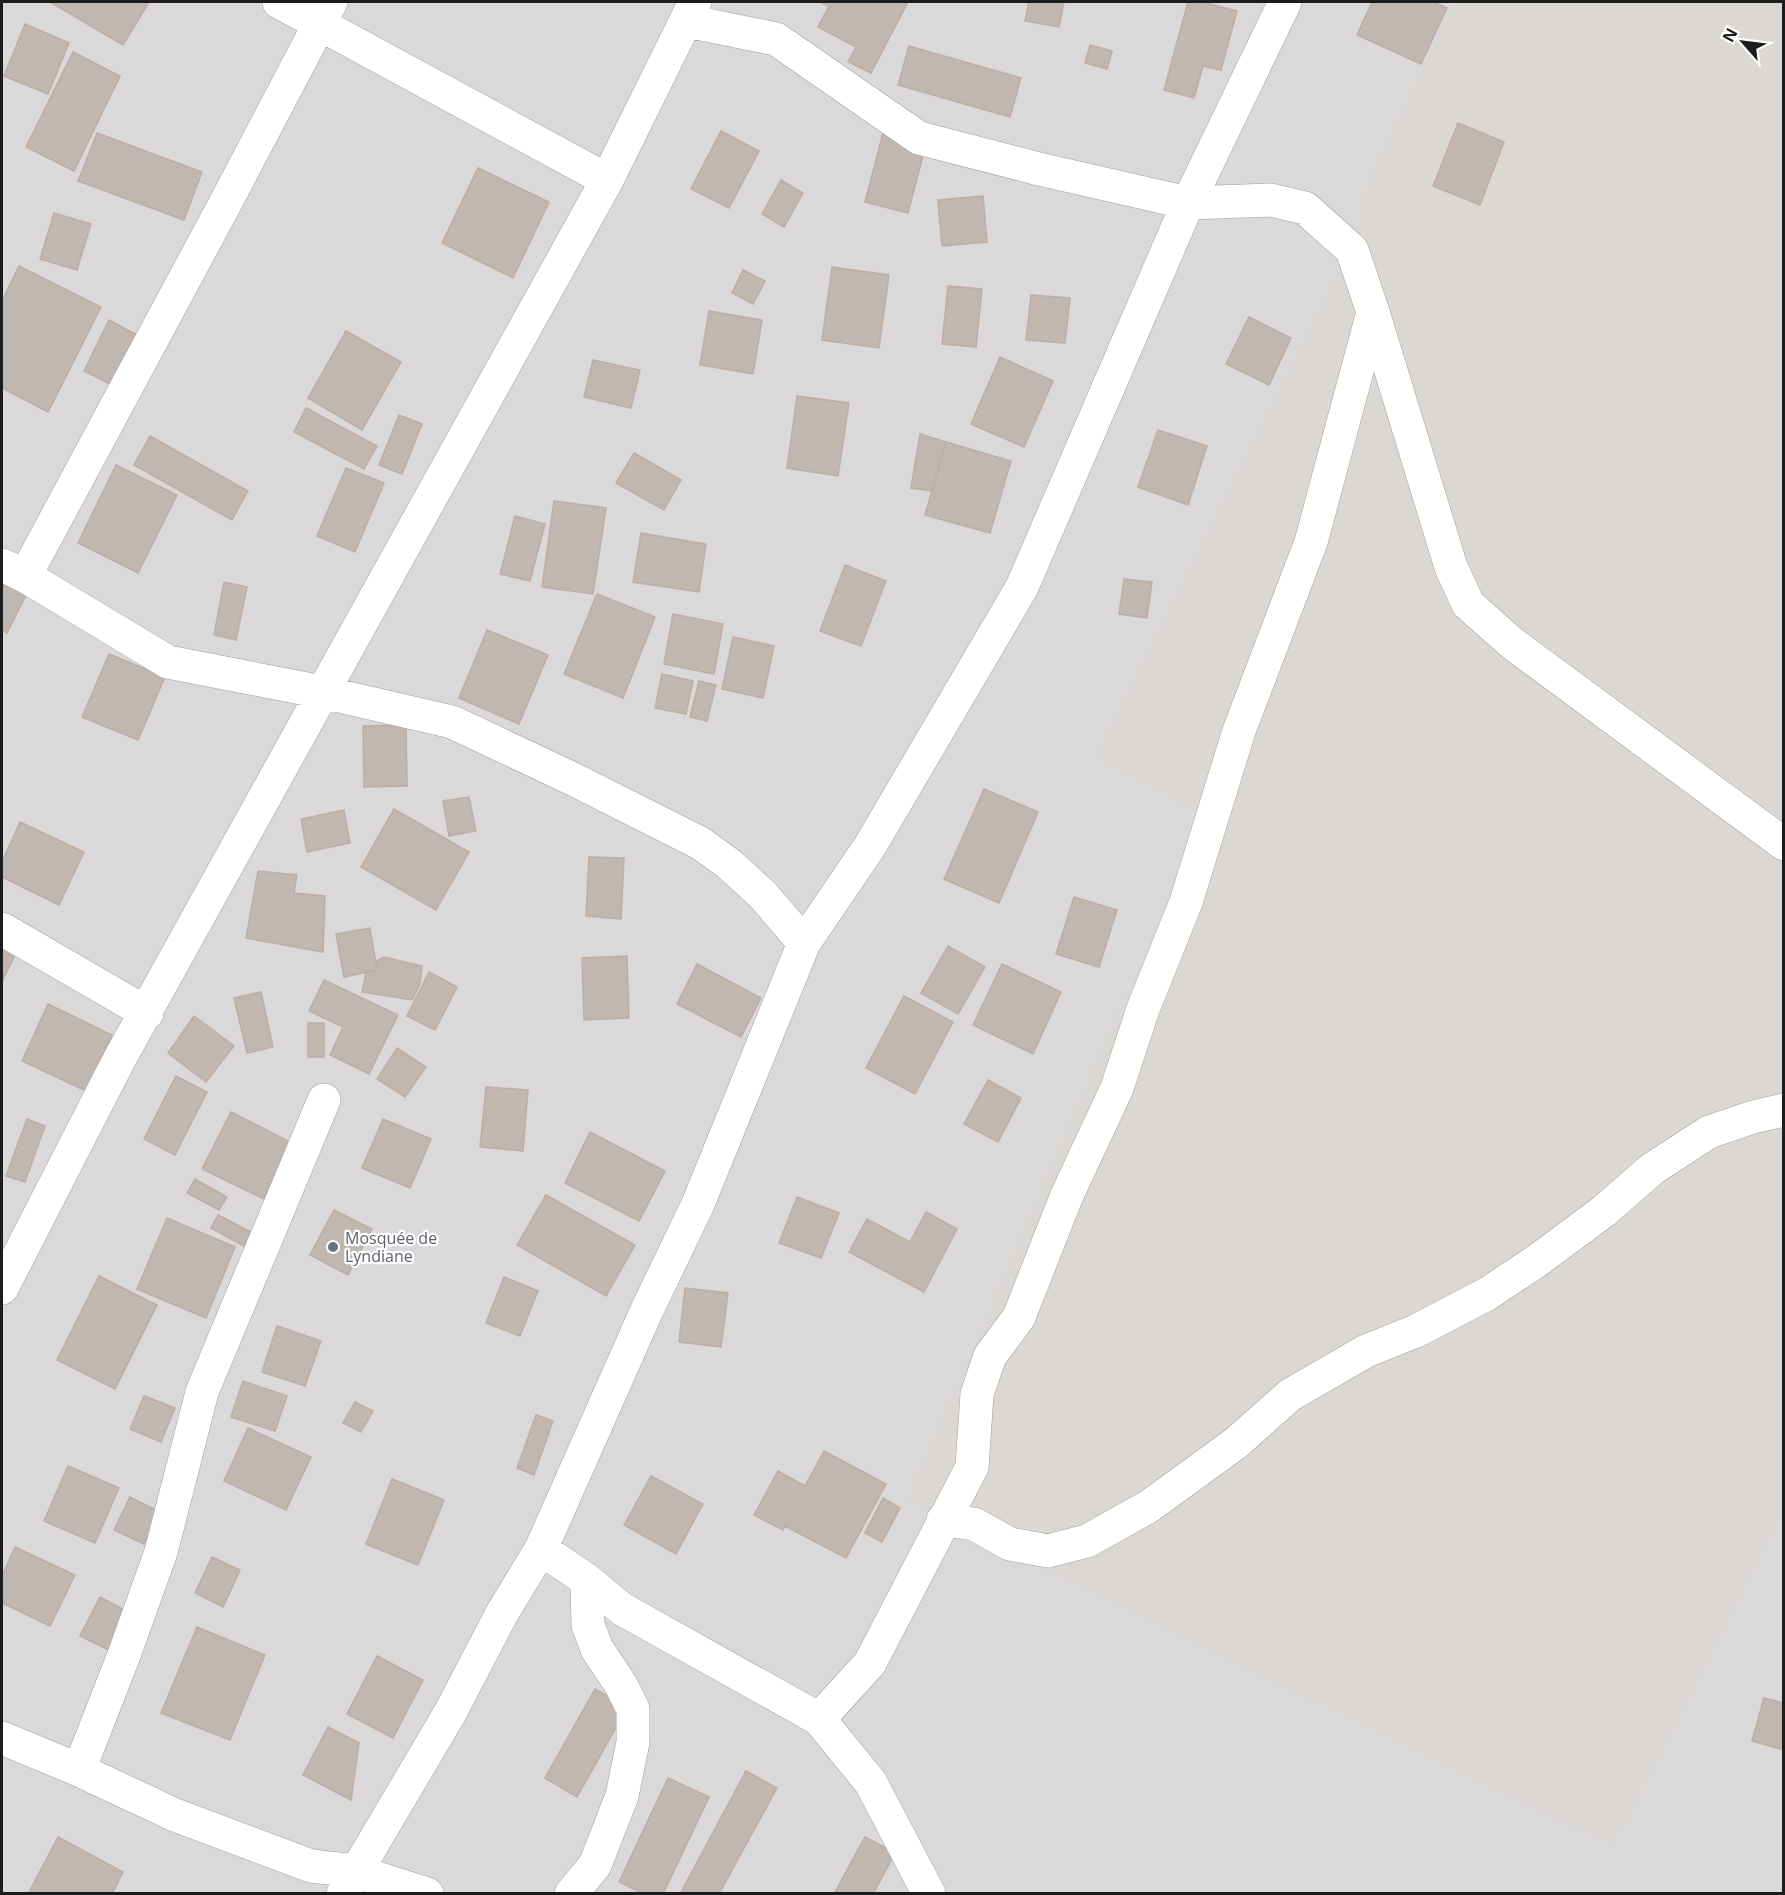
<svg xmlns="http://www.w3.org/2000/svg" width="1785" height="1895" font-family="'Open Sans',sans-serif">
  <rect width="100%" height="100%" fill="#ede8e1"/>
  <path fill="#dad8d9" d="M2,2H1783V1893H2Z"/>
  <path fill="#dbd8d3" d="M1455,2H1783V1507L1612,1844L943,1520L909,1498L1205,814L1097,757L1352,250L1367,189Z"/>
  <path fill="#c1b7b1" stroke="#beada4" stroke-width="1.5" d="M50,2H149L123,45Z
    M820,2H908L871,73L848,62L856,47L818,27L829,6Z
    M1029,2H1064L1059,27L1025,21Z
    M1188,2H1203L1237,11L1221,70L1203,66L1194,98L1164,90Z
    M1372,2H1433L1447,8L1421,64L1357,35Z
    M25,24L69,43L48,94L4,76Z
    M1090,45L1112,51L1107,69L1085,63Z
    M909,46L1021,78L1010,117L898,85Z
    M73,52L120,76L74,171L26,147Z
    M1458,123L1504,142L1480,205L1433,186Z
    M721,131L759,151L729,208L691,189Z
    M97,133L202,172L184,220L78,181Z
    M883,133L926,144L908,213L865,202Z
    M478,168L549,202L513,278L442,243Z
    M781,180L803,193L784,227L762,214Z
    M983,196L987,242L942,246L938,200Z
    M54,213L91,224L77,270L40,259Z
    M19,266L101,307L48,412L2,388V301Z
    M832,267L889,275L879,348L822,340Z
    M743,270L765,281L753,304L732,293Z
    M948,286L982,289L976,347L942,344Z
    M1031,295L1070,298L1065,343L1026,340Z
    M709,311L762,320L753,374L700,365Z
    M1249,317L1291,338L1269,385L1226,364Z
    M109,320L137,335L112,385L84,371Z
    M346,331L401,362L362,430L308,398Z
    M1000,357L1053,381L1024,447L971,424Z
    M593,360L640,370L631,408L584,397Z
    M797,396L849,403L838,476L787,468Z
    M306,408L377,446L364,469L294,432Z
    M399,415L422,424L402,474L379,465Z
    M1158,430L1207,446L1188,505L1138,487Z
    M920,434L946,442L932,491L911,488Z
    M150,436L248,491L232,520L134,465Z
    M946,442L1011,461L990,533L925,515Z
    M634,453L681,480L664,510L616,483Z
    M116,465L177,495L138,573L78,543Z
    M346,468L384,483L355,552L317,536Z
    M554,501L606,508L593,594L542,587Z
    M515,516L545,524L530,581L500,574Z
    M641,533L706,544L699,592L633,582Z
    M845,565L886,581L861,646L820,631Z
    M1124,579L1152,582L1147,618L1119,614Z
    M2,582L26,595L7,633L2,630Z
    M224,582L247,587L236,640L214,635Z
    M597,594L655,617L623,698L564,674Z
    M673,614L723,624L714,674L664,664Z
    M487,630L548,655L519,724L459,698Z
    M733,637L774,646L763,698L722,689Z
    M109,654L165,677L138,740L82,717Z
    M662,674L693,681L686,714L655,708Z
    M699,681L716,685L707,721L690,717Z
    M406,725L407,786L364,787L363,726Z
    M984,789L1038,812L999,903L944,879Z
    M469,797L476,831L449,836L443,801Z
    M394,809L469,852L436,910L361,867Z
    M344,810L350,843L307,852L301,819Z
    M20,822L84,852L59,905L2,877V862Z
    M589,857L624,858L621,919L586,916Z
    M258,871L297,875L294,893L325,896L323,952L246,938Z
    M1074,897L1117,910L1099,967L1056,954Z
    M370,928L377,970L344,977L336,934Z
    M948,946L985,967L958,1014L921,993Z
    M2,950L14,957L2,982Z
    M627,956L629,1018L584,1020L582,958Z
    M384,957L422,966L420,984L412,1000L362,992L366,973L377,970L376,961Z
    M697,964L761,998L741,1037L677,1004Z
    M1002,964L1061,992L1033,1054L973,1025Z
    M429,972L457,987L435,1030L407,1016Z
    M324,980L398,1015L369,1074L330,1055L343,1027L309,1011Z
    M261,992L273,1047L247,1053L234,998Z
    M904,996L953,1022L915,1094L866,1068Z
    M48,1004L112,1035L86,1091L22,1061Z
    M194,1016L234,1046L206,1082L168,1053Z
    M308,1023H324V1057H308Z
    M397,1048L426,1067L405,1097L377,1079Z
    M176,1076L207,1092L175,1155L144,1139Z
    M988,1080L1021,1098L998,1142L964,1124Z
    M486,1087L528,1090L523,1151L480,1147Z
    M231,1112L292,1143L264,1199L202,1169Z
    M27,1119L45,1126L25,1182L6,1176Z
    M383,1119L431,1139L410,1188L362,1168Z
    M590,1132L665,1171L639,1221L565,1183Z
    M195,1179L227,1197L219,1210L187,1193Z
    M546,1195L635,1245L606,1296L517,1245Z
    M797,1197L839,1213L821,1258L779,1243Z
    M334,1210L372,1229L348,1275L310,1255Z
    M926,1212L957,1229L924,1292L849,1252L867,1219L910,1242Z
    M218,1215L257,1235L249,1249L211,1228Z
    M167,1218L235,1247L206,1318L137,1289Z
    M99,1276L157,1305L115,1389L57,1360Z
    M504,1277L538,1291L520,1336L486,1323Z
    M685,1288L728,1293L721,1347L679,1342Z
    M277,1326L321,1341L305,1386L262,1372Z
    M243,1381L287,1396L275,1431L231,1417Z
    M144,1396L175,1408L161,1442L130,1429Z
    M355,1402L373,1411L361,1432L343,1423Z
    M536,1415L553,1421L534,1475L517,1468Z
    M248,1428L311,1457L286,1510L224,1481Z
    M824,1451L886,1484L846,1558L785,1526L783,1530L754,1515L778,1471L805,1486Z
    M68,1466L119,1488L95,1543L44,1521Z
    M651,1476L703,1504L676,1554L624,1525Z
    M392,1479L444,1500L418,1565L366,1544Z
    M130,1497L160,1512L144,1544L114,1530Z
    M883,1498L900,1508L882,1542L865,1533Z
    M15,1547L75,1575L50,1626L2,1603V1576Z
    M212,1557L240,1570L223,1607L195,1593Z
    M100,1597L130,1613L111,1651L80,1636Z
    M197,1627L265,1655L230,1740L161,1713Z
    M377,1656L423,1680L393,1738L347,1714Z
    M595,1689L627,1708L577,1797L545,1778Z
    M1764,1698L1784,1703V1750L1752,1741Z
    M328,1727L359,1743L351,1800L303,1775Z
    M746,1771L777,1788L719,1894H680Z
    M668,1778L709,1797L663,1894H644L619,1882Z
    M58,1837L123,1872L112,1894H28Z
    M865,1837L895,1853L873,1894H834Z"/>
  <g fill="none" stroke-linecap="round" stroke-linejoin="round">
    <defs>
      <path id="street" d="M279,2L607,180
        M687,21L776,39L919,138L1039,169L1188,203L1271,200L1305,208L1352,250L1373,312L1451,567L1468,604L1513,644L1784,844
        M2,565L25,576L168,662L322,692L452,722L573,779L700,843L729,864L763,895L804,943
        M25,576L227,200L331,2
        M2,929L147,1013
        M2,1288L120,1058L607,180L695,2
        M943,1520L974,1524L1010,1544L1048,1551L1087,1541L1148,1507L1236,1443L1290,1395L1366,1351L1416,1331L1487,1294L1538,1260L1604,1211L1652,1169L1709,1132L1753,1117L1784,1110
        M541,1549L587,1580L622,1609L819,1719L871,1783L929,1894
        M819,1719L870,1663L972,1467L977,1394L990,1356L1019,1317L1067,1195L1117,1088L1143,1009L1186,902L1239,731L1311,542L1373,312
        M2,1738L79,1770L175,1815L311,1866L355,1871L427,1894
        M79,1770L124,1655L161,1552L202,1392L324,1100
        M343,1894L450,1713L501,1615L541,1549L647,1310L698,1204L804,943L870,846L1022,587L1188,203L1285,2
        M571,1894L595,1865L622,1796L633,1742V1709L621,1685L597,1649L588,1625L587,1580"/>
    </defs>
    <use href="#street" stroke="#a0a0a0" stroke-width="34"/>
    <use href="#street" stroke="#fff" stroke-width="33"/>
  </g>
  <circle fill="#6b7280" stroke="#fff" stroke-width="2" cx="333" cy="1247" r="6"/>
  <g text-anchor="middle" stroke-width="4.5" stroke-linejoin="round" paint-order="stroke">
    <g font-size="16" fill="#5b616d" stroke="#fff" text-anchor="start">
      <text x="345" y="1244">Mosquée de<tspan x="345" dy="18">Lyndiane</tspan></text>
    </g>
  </g>
  <rect width="1785" height="1895" fill="none" stroke="#1c1c1c" stroke-width="6"/>
  <g transform="translate(1743 42) rotate(298)" stroke="#ffffff" stroke-width="4.5" paint-order="stroke">
  <path d="M0-4.5L10 22L0 15L-10 22Z" fill="#1c1c1c"/>
  <text y="-9" font-size="16" font-weight="bold" text-anchor="middle" fill="#1c1c1c">N</text>
  </g>
</svg>
